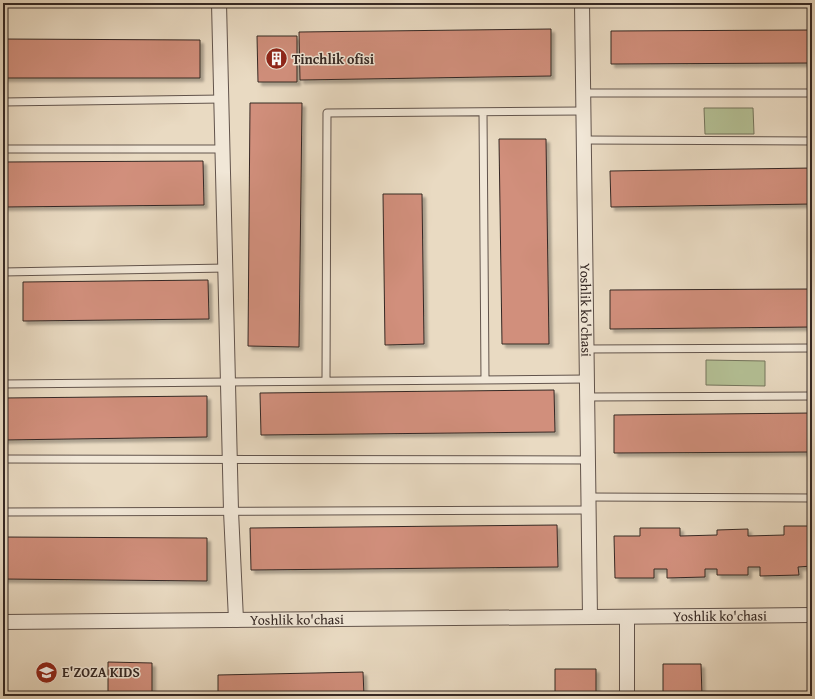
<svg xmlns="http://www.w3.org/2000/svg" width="815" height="699" font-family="'Gentium Book Plus',serif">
  <defs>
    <filter id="shadow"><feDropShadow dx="3.5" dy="3.5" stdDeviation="1" flood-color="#0004"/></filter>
  </defs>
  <rect width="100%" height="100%" fill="#e9dac2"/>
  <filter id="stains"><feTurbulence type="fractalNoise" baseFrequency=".005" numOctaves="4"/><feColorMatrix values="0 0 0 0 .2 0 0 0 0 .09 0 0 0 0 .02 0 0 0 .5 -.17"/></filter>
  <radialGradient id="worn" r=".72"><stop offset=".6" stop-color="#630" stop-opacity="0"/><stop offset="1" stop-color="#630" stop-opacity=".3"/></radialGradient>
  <path fill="#b4c095" stroke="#74745c" d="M704,108H753L754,134H705Z
    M706,360L765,361V386L706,385Z"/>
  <path fill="#d18f7b" stroke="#352824" filter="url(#shadow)" d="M551,29V76L300,80L299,32Z
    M812,30V63L611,64V31Z
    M257,36H297V82H258Z
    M3,39L200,40V78H3Z
    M250,103H302L299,347L248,346Z
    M499,139H546L549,344H502Z
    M203,161L204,205L4,207L3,162Z
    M812,168V204L611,207L610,171Z
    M383,194H422L424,344L385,345Z
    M208,280L209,319L23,321V282Z
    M812,289V327L610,329V290Z
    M554,390L555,432L261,435L260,393Z
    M207,396V437L3,440V398Z
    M812,413V452L614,453V415Z
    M557,525L558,567L251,570L250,528Z
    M784,526H812V574V566L798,567L799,575L760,576V567H748V575H717V569H705V577L667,578V569H654V578H615L614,536H640V528H680V536L717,535V530L748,529V536L784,535Z
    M3,537L207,538V581L3,579Z
    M810,656H812V696H811Z
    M108,662L152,663V696H108Z
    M663,664H701L702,696H663Z
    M555,669H596V696H555Z
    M363,672L364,696H218V675Z
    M25,692V696H3V693Z"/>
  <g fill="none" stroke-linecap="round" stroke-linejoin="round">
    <defs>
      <path id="lane" d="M583,93H812
        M3,102L222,99
        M483,112L485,380
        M584,140L812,141
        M3,149H223
        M3,272L226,268
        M587,349L812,348
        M326,381L327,113L583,111
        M3,384L587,379
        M588,397L812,396
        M3,459L589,460
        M589,497L812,498
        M3,512L589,510"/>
      <g id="street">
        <path d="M219,3L231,511L236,620"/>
        <path id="s1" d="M582,3L590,617"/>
        <path id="s2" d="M3,622L812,615"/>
        <path d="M627,696V617"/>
      </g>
    </defs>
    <use href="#lane" stroke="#62544c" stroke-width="9"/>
    <use href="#street" stroke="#62544c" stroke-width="16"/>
    <use href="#lane" stroke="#f1e7d7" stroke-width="7"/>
    <use href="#street" stroke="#f1e7d7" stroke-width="14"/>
  </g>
  <defs>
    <symbol id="building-disc" viewBox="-11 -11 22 22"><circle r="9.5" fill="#8f2418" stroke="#f1e7d7"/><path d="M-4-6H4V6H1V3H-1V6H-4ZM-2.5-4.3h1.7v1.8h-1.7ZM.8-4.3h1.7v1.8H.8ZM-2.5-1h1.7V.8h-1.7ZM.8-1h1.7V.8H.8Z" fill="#fff"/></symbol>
    <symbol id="school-disc" viewBox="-11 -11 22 22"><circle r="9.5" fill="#8f2418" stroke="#f1e7d7"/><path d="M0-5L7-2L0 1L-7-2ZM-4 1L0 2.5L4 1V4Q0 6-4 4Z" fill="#fff"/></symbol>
  </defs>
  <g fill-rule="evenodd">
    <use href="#building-disc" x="264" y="46" width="25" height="25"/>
    <use href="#school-disc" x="34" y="660" width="25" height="25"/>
  </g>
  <g text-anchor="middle" stroke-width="3" stroke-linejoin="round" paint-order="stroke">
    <g font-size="14" font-weight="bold" fill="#352824" stroke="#f1e7d7" text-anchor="start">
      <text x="292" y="64">Tinchlik ofisi</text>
      <text x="62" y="677">E'ZOZA KIDS</text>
    </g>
    <g font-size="14" fill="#352824" stroke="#f1e7d7">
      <text dy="5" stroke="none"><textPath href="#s1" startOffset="307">Yoshlik ko'chasi</textPath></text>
      <text dy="5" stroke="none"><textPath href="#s2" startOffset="717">Yoshlik ko'chasi</textPath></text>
      <text dy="5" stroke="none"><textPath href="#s2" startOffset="294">Yoshlik ko'chasi</textPath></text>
    </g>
  </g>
  <rect width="815" height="699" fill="none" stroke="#e9dac2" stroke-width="16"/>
  <rect x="4" y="4" width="807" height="691" fill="none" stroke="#352824" stroke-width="2"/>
  <rect x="8" y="8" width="799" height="683" fill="none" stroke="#352824"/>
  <rect width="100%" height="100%" filter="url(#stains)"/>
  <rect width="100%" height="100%" fill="url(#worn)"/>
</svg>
